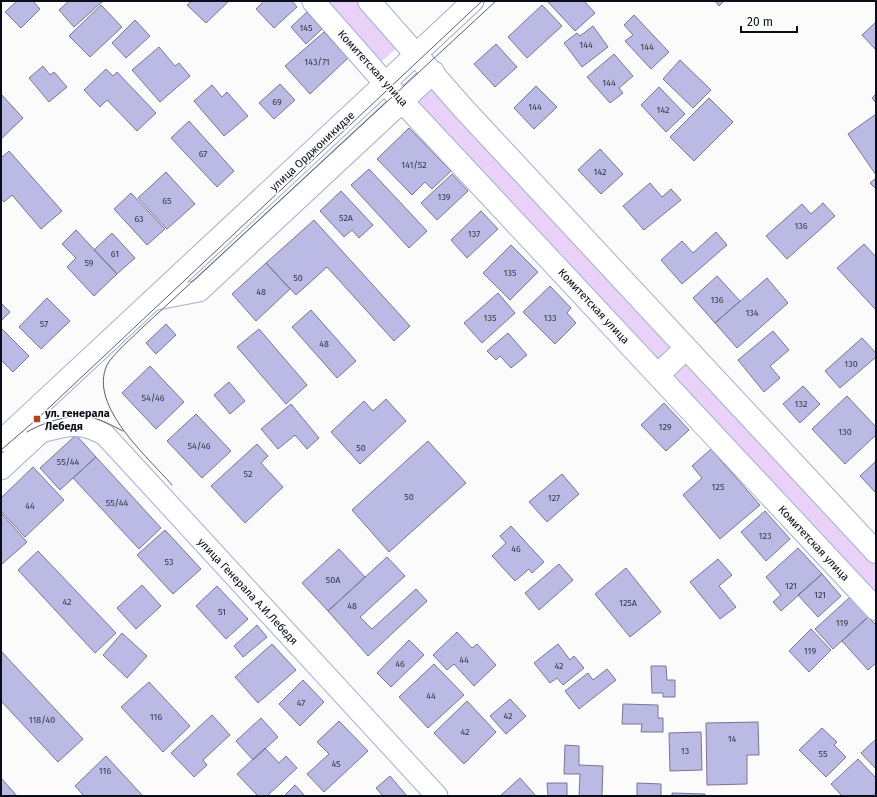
<svg xmlns="http://www.w3.org/2000/svg" width="877" height="797" font-family="'Fira Sans',sans-serif">
  <rect width="100%" height="100%" fill="#fbfbfb"/>
  <path fill="#ead1f8" d="M327,1H359L399,46L381,62Z
    M434,85L876,566V597L415,102Z"/>
  <path fill="#bbbae5" stroke="#767693" d="M17,1H33L40,9L21,28L5,12Z
    M69,1H103L74,27L59,10Z
    M192,1H229L206,23L187,5Z
    M264,1H292L297,7L274,28L256,9Z
    M547,1H584L595,13L575,31Z
    M715,1H724L719,6Z
    M101,5L122,27L90,57L69,36Z
    M542,5L562,26L527,58L508,37Z
    M307,12L322,29L306,44L291,27Z
    M634,15L669,52L651,69L625,41L633,35L624,25Z
    M135,20L150,36L126,58L112,43Z
    M876,22V50L862,35Z
    M593,26L608,47L582,67L564,43L577,33L580,36Z
    M324,32L348,58L310,94L285,66Z
    M496,44L517,67L495,87L474,64Z
    M159,47L175,66L179,63L190,76L160,102L132,70Z
    M614,54L633,76L619,88L623,93L610,103L587,77Z
    M680,60L711,90L693,108L663,79Z
    M43,66L50,75L54,72L67,87L49,102L29,78Z
    M106,69L113,76L117,72L156,113L137,131L107,100L100,107L84,90Z
    M280,84L295,100L274,119L259,103Z
    M212,85L222,97L227,92L248,116L224,136L194,101Z
    M536,86L557,107L534,129L514,108Z
    M659,87L685,114L666,132L641,105Z
    M1,94L23,118L1,139Z
    M876,94V103L872,98Z
    M709,98L733,122L694,161L670,137Z
    M876,114V175L848,134Z
    M189,121L234,171L217,187L171,138Z
    M409,128L451,171L432,189L425,182L412,195L377,159Z
    M600,149L623,174L601,194L578,170Z
    M9,151L62,211L41,229L12,195L4,202L1,199V158Z
    M369,169L427,231L409,248L351,185Z
    M166,172L195,204L167,229L138,198Z
    M452,174L468,191L437,220L421,203Z
    M876,178V189L870,183Z
    M650,183L662,197L671,189L681,200L644,230L623,206Z
    M341,191L373,225L359,238L352,230L344,237L320,211Z
    M131,193L165,229L147,245L114,209Z
    M823,203L835,216L787,259L766,236L802,204L811,214Z
    M481,211L498,229L467,258L451,240Z
    M314,220L410,326L394,341L327,267L296,295L266,263Z
    M76,230L117,274L94,296L67,267L76,258L62,244Z
    M716,232L727,245L682,284L661,260L682,241L693,253Z
    M112,233L135,258L117,274L94,250Z
    M864,244L876,257V310L837,268Z
    M511,245L538,272L510,300L483,273Z
    M266,263L290,289L256,321L232,294Z
    M717,276L740,301L715,323L693,298Z
    M767,278L788,303L737,348L715,323Z
    M550,286L571,308L567,313L576,323L555,344L523,312Z
    M498,293L515,313L482,343L464,323Z
    M47,298L70,321L41,349L19,327Z
    M1,303L10,312L1,321Z
    M311,310L356,361L337,378L292,327Z
    M166,324L176,335L156,354L146,343Z
    M1,328L29,356L13,372L1,360Z
    M259,329L307,385L286,404L237,347Z
    M773,331L789,350L770,366L780,378L764,392L738,360Z
    M508,333L527,355L511,368L500,356L496,360L487,351Z
    M862,338L876,353V357L840,388L825,371Z
    M150,366L184,402L156,429L122,393Z
    M229,382L245,401L230,414L214,395Z
    M803,386L820,404L800,423L783,404Z
    M847,396L876,427V435L845,464L812,429Z
    M386,399L406,421L360,464L331,432L364,401L373,411Z
    M664,403L689,430L666,451L641,425Z
    M291,404L319,438L307,449L295,435L278,449L261,429Z
    M196,414L231,451L202,478L167,441Z
    M76,435L96,457L60,490L40,468Z
    M428,441L466,483L389,552L352,510Z
    M257,444L268,456L261,463L283,487L245,523L211,486Z
    M711,449L760,505L720,539L683,495L702,478L692,466Z
    M96,457L161,528L139,549L73,478Z
    M876,461V493L860,476Z
    M33,467L64,500L25,537L1,511V498Z
    M562,474L579,494L547,522L529,502Z
    M765,511L790,539L766,561L741,532Z
    M1,513L27,542L1,565Z
    M511,526L544,562L532,573L529,569L515,581L492,556L506,543L500,536Z
    M165,530L201,569L173,594L137,555Z
    M798,548L822,574L781,611L773,602L781,595L766,577Z
    M339,549L365,577L328,611L302,583Z
    M38,551L116,633L95,653L18,570Z
    M387,557L405,576L360,617L372,629L416,589L427,601L368,656L328,611Z
    M718,559L732,575L719,586L736,607L720,619L690,582Z
    M559,564L573,580L539,610L525,593Z
    M626,568L661,612L630,637L595,594Z
    M822,574L841,596L818,617L798,595Z
    M142,585L161,606L136,629L117,608Z
    M217,586L248,619L226,639L196,606Z
    M850,597L868,617L833,649L815,629Z
    M868,617L876,625V663L868,670L842,641Z
    M257,625L267,637L243,657L234,646Z
    M811,629L831,650L809,672L789,651Z
    M457,632L472,648L477,644L496,665L474,686L454,664L447,670L433,655Z
    M122,633L147,656L127,678L103,655Z
    M409,640L424,655L391,687L377,673Z
    M272,644L296,670L258,703L235,677Z
    M558,644L570,660L574,656L584,668L563,685L557,678L550,683L534,663Z
    M1,651L83,739L58,762L1,701Z
    M434,664L464,695L428,728L399,697Z
    M651,666H666L667,680H675V697H663V693H652Z
    M607,669L616,680L579,709L565,691L588,673L593,680Z
    M303,680L324,702L300,726L279,704Z
    M149,682L190,726L163,752L121,707Z
    M510,699L526,716L506,734L490,716Z
    M467,701L496,732L464,764L434,733Z
    M623,704L658,705V718H663V732H641L642,724H622Z
    M212,715L230,735L203,760L207,765L194,777L171,753Z
    M261,718L278,737L253,760L236,741Z
    M339,721L368,751L324,792L307,774L329,754L317,742Z
    M758,722L759,755H747V784L707,785L706,723Z
    M822,728L837,742L834,745L846,757L826,777L799,750Z
    M701,732L702,770L670,771L669,733Z
    M876,739V769L861,753Z
    M565,745L579,746V765L603,766L602,796H579L580,774H564Z
    M265,748L279,763L286,756L297,768L267,796H258L237,774Z
    M106,756L143,796H84L75,786Z
    M858,759L876,778V792L872,796H842L831,784Z
    M390,776L407,796H383L376,788Z
    M1,778L17,796H1Z
    M520,778L536,796H500Z
    M547,783H567V796H548Z
    M637,783L661,784V796H637Z
    M295,785L305,796H284Z
    M672,793L705,794V796H672Z"/>
  <g fill="none" stroke-linecap="round" stroke-linejoin="round">
    <defs>
      <path id="minor" d="M152,300L199,291L434,72
        M41,432C68,425 80,421 105,435L437,796
        M1,441L473,1
        M1,469L41,432L46,420"/>
      <path id="tertiary" d="M313,1L385,83L876,609
        M369,1L463,108L876,552
        M658,375L686,348"/>
    </defs>
    <use href="#minor" stroke="#9fb2ce" stroke-width="23"/>
    <use href="#tertiary" stroke="#9fb2ce" stroke-width="24"/>
    <use href="#minor" stroke="#fff" stroke-width="21"/>
    <use href="#tertiary" stroke="#fff" stroke-width="22"/>
    <path stroke="#5a5f65" stroke-width="1" d="M27,432C46,421 75,412 97,419C106,422 115,427 123,431
      M1,450L37,419L482,1
      M172,485C148,457 88,406 107,365C112,355 134,336 143,327L496,1"/>
  </g>
  <rect fill="#ad4523" stroke="#fbfbfb" stroke-width="1.5" x="33" y="415" width="8" height="8" rx="2"/>
  <g text-anchor="middle" stroke-width="3" stroke-linejoin="round" paint-order="stroke">
    <g font-size="9" fill="#34394a">
      <text x="306" y="31">145</text>
      <text x="586" y="48">144</text>
      <text x="647" y="50">144</text>
      <text x="317" y="65">143/71</text>
      <text x="609" y="86">144</text>
      <text x="277" y="105">69</text>
      <text x="535" y="110">144</text>
      <text x="663" y="113">142</text>
      <text x="203" y="157">67</text>
      <text x="414" y="168">141/52</text>
      <text x="600" y="175">142</text>
      <text x="444" y="200">139</text>
      <text x="167" y="204">65</text>
      <text x="346" y="221">52А</text>
      <text x="139" y="222">63</text>
      <text x="801" y="229">136</text>
      <text x="474" y="237">137</text>
      <text x="115" y="257">61</text>
      <text x="89" y="266">59</text>
      <text x="510" y="276">135</text>
      <text x="298" y="281">50</text>
      <text x="261" y="295">48</text>
      <text x="717" y="303">136</text>
      <text x="752" y="316">134</text>
      <text x="490" y="321">135</text>
      <text x="550" y="321">133</text>
      <text x="44" y="327">57</text>
      <text x="324" y="347">48</text>
      <text x="851" y="367">130</text>
      <text x="153" y="401">54/46</text>
      <text x="801" y="407">132</text>
      <text x="665" y="430">129</text>
      <text x="845" y="435">130</text>
      <text x="199" y="449">54/46</text>
      <text x="361" y="451">50</text>
      <text x="68" y="465">55/44</text>
      <text x="248" y="477">52</text>
      <text x="718" y="490">125</text>
      <text x="409" y="500">50</text>
      <text x="554" y="501">127</text>
      <text x="117" y="506">55/44</text>
      <text x="30" y="509">44</text>
      <text x="765" y="539">123</text>
      <text x="516" y="552">46</text>
      <text x="169" y="565">53</text>
      <text x="333" y="583">50А</text>
      <text x="791" y="589">121</text>
      <text x="820" y="598">121</text>
      <text x="67" y="605">42</text>
      <text x="628" y="606">125А</text>
      <text x="352" y="609">48</text>
      <text x="222" y="615">51</text>
      <text x="842" y="626">119</text>
      <text x="810" y="654">119</text>
      <text x="464" y="663">44</text>
      <text x="400" y="667">46</text>
      <text x="559" y="669">42</text>
      <text x="431" y="699">44</text>
      <text x="301" y="706">47</text>
      <text x="508" y="719">42</text>
      <text x="156" y="720">116</text>
      <text x="42" y="723">118/40</text>
      <text x="465" y="735">42</text>
      <text x="732" y="742">14</text>
      <text x="685" y="754">13</text>
      <text x="823" y="757">55</text>
      <text x="336" y="767">45</text>
      <text x="105" y="774">116</text>
    </g>
    <g font-size="11" fill="#070e17" stroke="#fbfbfb">
      <text transform="translate(373 68) rotate(48)" y="4">Комитетская улица</text>
      <text transform="translate(312 151) rotate(-43)" y="4">улица Орджоникидзе</text>
      <text transform="translate(594 306) rotate(47)" y="4">Комитетская улица</text>
      <text transform="translate(814 543) rotate(47)" y="4">Комитетская улица</text>
      <text transform="translate(248 591) rotate(47)" y="4">улица Генерала А.И.Лебедя</text>
    </g>
    <g font-size="11" font-weight="bold" fill="#070e17" stroke="#fbfbfb" text-anchor="start">
      <text x="45" y="417">ул. генерала<tspan x="45" dy="13">Лебедя</tspan></text>
    </g>
  </g>
  <rect width="877" height="797" fill="none" stroke="#070e17" stroke-width="4"/>
  <path d="M741 26v6h56v-6" fill="none" stroke="#070e17" stroke-width="2"/>
  <text x="747" y="26" font-size="12" fill="#070e17" stroke="#fbfbfb" stroke-width="3" paint-order="stroke">20 m</text>
</svg>
